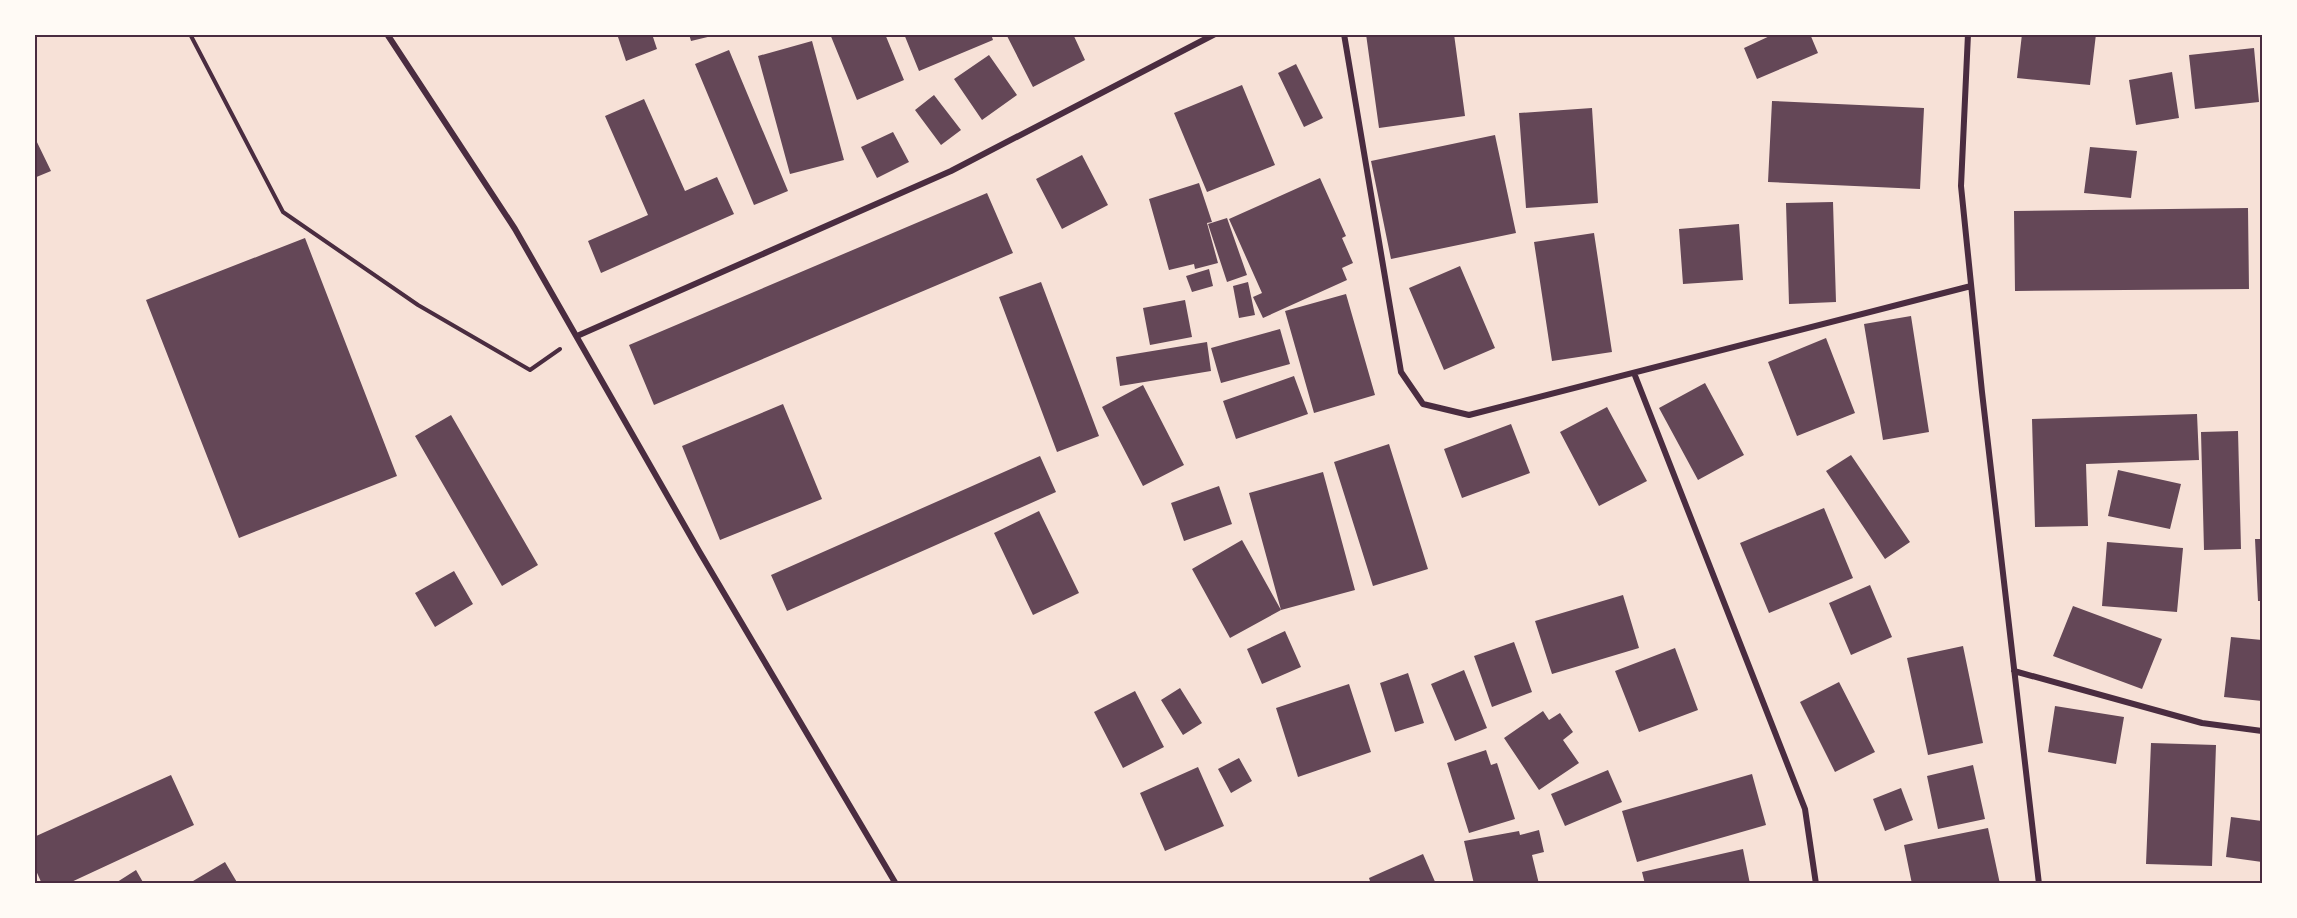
<svg xmlns="http://www.w3.org/2000/svg" width="2297" height="918" font-family="Overpass,sans-serif">
  <rect width="100%" height="100%" fill="#f7e1d7"/>
  <path fill="#644757" d="M617,34H652L657,49L626,61Z
    M689,34H716V35L691,41Z
    M830,34H885L904,80L857,100Z
    M904,34H991L993,40L919,71Z
    M1006,34H1073L1085,60L1033,87Z
    M1366,34H1454L1465,116L1379,128Z
    M1774,34H1810L1818,53L1757,79L1744,48Z
    M2022,34H2096L2090,85L2017,78Z
    M812,41L844,160L790,174L758,56Z
    M2254,48L2259,102L2195,109L2189,55Z
    M729,50L788,191L754,205L695,64Z
    M989,55L1017,95L982,120L954,79Z
    M1296,64L1323,118L1304,127L1278,73Z
    M2172,72L2179,118L2136,125L2129,80Z
    M1242,85L1275,165L1207,192L1174,113Z
    M934,95L961,130L941,145L915,110Z
    M644,99L685,191L717,177L734,214L601,273L588,241L648,215L605,116Z
    M1772,101L1924,108L1920,189L1768,182Z
    M1592,108L1598,203L1526,208L1519,113Z
    M893,132L909,162L877,178L861,147Z
    M1495,135L1516,233L1391,259L1371,161Z
    M34,136L51,171L34,178Z
    M2090,147L2137,151L2131,198L2084,193Z
    M1082,155L1108,205L1062,229L1036,179Z
    M1320,178L1346,236L1342,238L1353,263L1342,268L1347,280L1263,318L1253,297L1262,293L1229,219Z
    M1199,183L1212,222L1207,223L1218,263L1195,269L1194,264L1169,270L1149,199Z
    M987,193L1013,253L654,405L629,345Z
    M1833,202L1836,302L1789,304L1786,203Z
    M2248,208L2249,289L2015,291L2014,211Z
    M1227,218L1247,275L1227,282L1208,224Z
    M1739,224L1743,280L1683,284L1679,229Z
    M1594,233L1612,352L1552,361L1534,242Z
    M305,238L397,476L239,538L146,300Z
    M1460,266L1495,348L1444,370L1409,288Z
    M1209,269L1213,286L1192,292L1186,276Z
    M1041,282L1099,436L1057,452L999,297Z
    M1248,282L1255,315L1239,318L1233,286Z
    M1346,294L1375,395L1314,413L1285,311Z
    M1185,300L1192,337L1150,345L1143,308Z
    M1911,316L1929,432L1883,440L1864,324Z
    M1280,329L1290,364L1221,383L1211,348Z
    M1826,338L1855,413L1797,436L1768,362Z
    M1207,342L1211,371L1120,386L1116,357Z
    M1294,376L1308,414L1236,439L1223,401Z
    M1705,383L1744,455L1698,480L1659,408Z
    M1143,385L1184,465L1143,486L1102,407Z
    M783,404L822,499L720,540L682,446Z
    M1607,407L1647,481L1599,506L1560,432Z
    M2197,414L2199,460L2086,464L2088,526L2035,527L2032,419Z
    M451,415L538,565L502,586L415,436Z
    M1511,424L1530,473L1462,498L1444,449Z
    M2238,431L2241,549L2204,550L2201,432Z
    M1389,444L1428,569L1373,586L1334,462Z
    M1851,455L1910,542L1885,559L1826,471Z
    M1040,456L1056,492L787,611L771,575Z
    M2118,470L2181,484L2170,529L2108,516Z
    M1323,472L1355,590L1281,610L1230,638L1192,569L1242,540L1281,610L1249,493Z
    M1219,486L1232,524L1184,541L1171,503Z
    M1824,508L1853,578L1769,613L1740,543Z
    M1039,511L1079,593L1033,615L994,533Z
    M2255,539H2262V601H2258Z
    M2107,542L2183,548L2177,612L2102,606Z
    M454,571L473,604L435,627L415,593Z
    M1870,585L1892,637L1851,655L1829,603Z
    M1623,595L1639,648L1552,674L1535,621Z
    M2073,606L2162,639L2142,689L2053,656Z
    M1285,631L1301,667L1262,684L1247,649Z
    M2231,637L2262,640V701L2224,697Z
    M1514,642L1532,692L1492,707L1474,656Z
    M1963,646L1983,743L1928,755L1907,658Z
    M1675,648L1698,710L1639,732L1615,671Z
    M1464,670L1487,728L1455,741L1431,684Z
    M1408,673L1424,723L1395,732L1380,683Z
    M1839,682L1875,752L1835,772L1800,702Z
    M1349,684L1371,752L1298,777L1276,708Z
    M1180,688L1202,723L1183,735L1161,700Z
    M1135,691L1164,747L1123,768L1094,712Z
    M2055,706L2124,717L2116,764L2048,752Z
    M1543,711L1549,720L1560,713L1573,732L1563,740L1579,763L1539,790L1504,738Z
    M2151,743L2216,745L2212,866L2146,864Z
    M1486,750L1491,765L1497,763L1515,819L1469,833L1447,763Z
    M1239,758L1252,781L1231,793L1218,769Z
    M1973,765L1985,819L1938,829L1927,776Z
    M1198,767L1224,826L1165,851L1140,793Z
    M1608,770L1622,802L1565,826L1551,794Z
    M1752,774L1766,825L1637,862L1622,811Z
    M171,775L194,825L67,884H42L34,866V837Z
    M1901,788L1913,820L1885,831L1873,799Z
    M2231,817L2262,821V862L2226,857Z
    M1988,828L2000,884H1912L1904,845Z
    M1539,830L1544,852L1532,855L1539,884H1474L1464,841L1519,831L1520,835Z
    M1743,849L1750,884H1645L1642,872Z
    M1423,854L1436,884H1371L1369,878Z
    M225,862L238,884H188Z
    M136,870L144,884H114Z"/>
  <g fill="none" stroke-linecap="round" stroke-linejoin="round">
    <path stroke="#4a2c40" stroke-width="4" d="M190,34L283,212L418,305L530,370L560,349"/>
    <path stroke="#4a2c40" stroke-width="6" d="M387,34L515,229L699,551L896,884
      M1344,34L1401,372L1423,404L1469,415L1971,286
      M1968,34L1961,186L1982,392L2039,884
      M577,336L951,171L1215,34
      M1634,373L1805,809L1816,884
      M2014,671L2202,723L2262,731"/>
  </g>
  <rect width="2297" height="918" fill="none" stroke="#fffaf5" stroke-width="72"/>
  <rect x="36" y="36" width="2225" height="846" fill="none" stroke="#4a2c40" stroke-width="2"/>
</svg>
